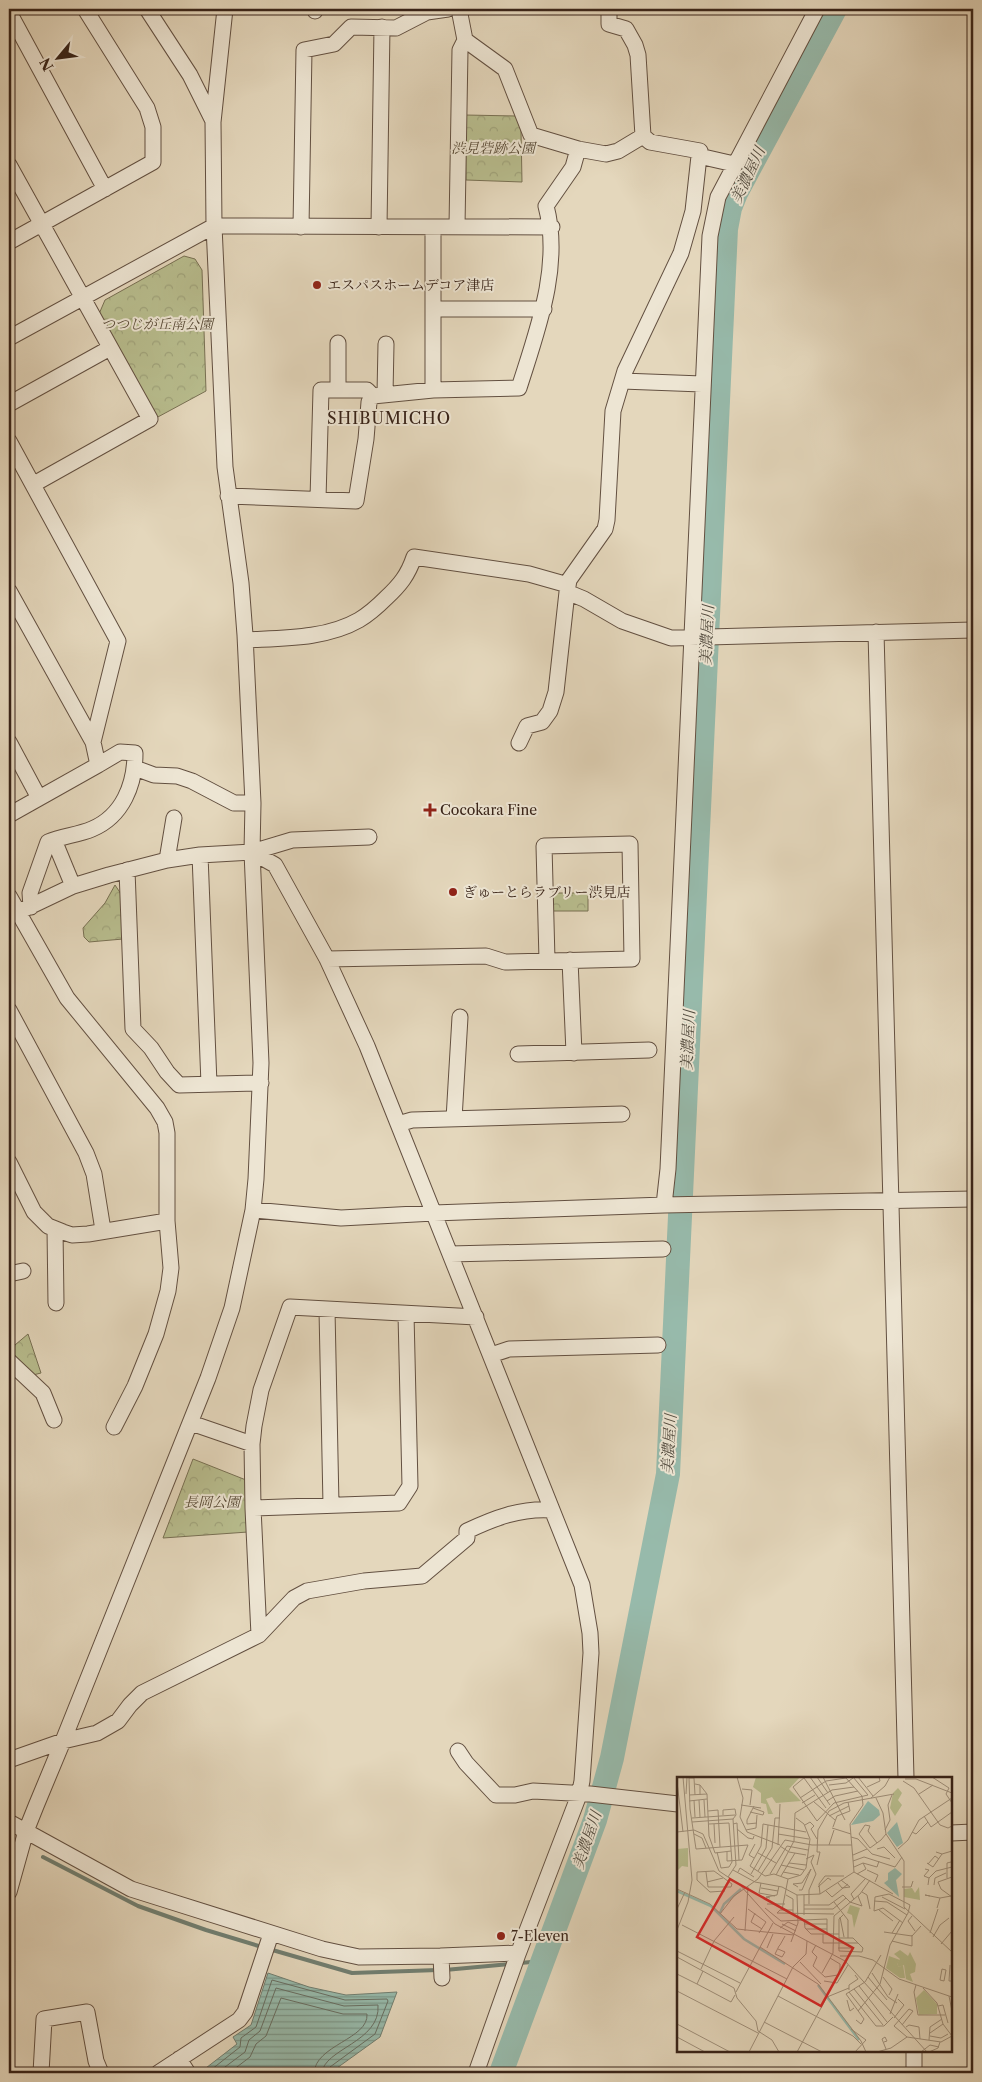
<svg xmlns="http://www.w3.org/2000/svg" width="982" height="2082" font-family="'Libre Caslon Text','Noto Serif JP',serif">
  <defs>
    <pattern id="park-crowns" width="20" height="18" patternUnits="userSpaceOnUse" patternTransform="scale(1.25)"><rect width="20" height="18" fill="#b8bd8e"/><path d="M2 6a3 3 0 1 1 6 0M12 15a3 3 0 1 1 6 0" fill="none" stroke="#9fa27a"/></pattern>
    <pattern id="water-rules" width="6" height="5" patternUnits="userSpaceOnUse" patternTransform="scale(1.25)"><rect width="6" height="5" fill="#97baab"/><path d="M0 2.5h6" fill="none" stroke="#7c978a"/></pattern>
  </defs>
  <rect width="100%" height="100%" fill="#e4d7bc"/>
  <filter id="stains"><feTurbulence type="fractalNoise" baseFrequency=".004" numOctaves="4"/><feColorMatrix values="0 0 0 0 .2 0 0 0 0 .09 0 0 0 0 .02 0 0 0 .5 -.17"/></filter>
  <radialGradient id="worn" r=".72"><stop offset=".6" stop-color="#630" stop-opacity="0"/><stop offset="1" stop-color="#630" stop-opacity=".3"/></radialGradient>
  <path fill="url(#park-crowns)" stroke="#787053" d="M465,115L516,116L521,131L522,182L466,180Z
    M184,256L195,259L202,270L206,391L156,418L99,314L105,300Z
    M115,885L121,894L123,939L89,942L84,937L83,928L105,903Z
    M551,893H588V911H552Z
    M28,1334L41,1373L33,1375L9,1350Z
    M193,1459L246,1480L248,1532L163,1538Z"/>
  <path fill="url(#water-rules)" stroke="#717e70" d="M268,1973L309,1987L346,1995L397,1992L380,2037L330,2073H203L202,2071L237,2044L233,2037L251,2025Z"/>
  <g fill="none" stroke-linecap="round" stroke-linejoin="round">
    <path stroke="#686e62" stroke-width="1" d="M207,2073L240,2047L241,2038L256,2027L272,1980L345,2000L387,1999L388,2001L375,2034L330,2067L328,2073
      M217,2073L245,2052L249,2040L260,2031L276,1988L344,2006L378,2005C381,2042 323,2049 322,2073
      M229,2073L250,2057L256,2044L266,2036L281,1998L343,2014H367C369,2039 315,2045 314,2073"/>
    <path stroke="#717e70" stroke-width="4" d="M43,1857L138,1906L206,1930L262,1947
      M269,1949L352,1973L438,1970
      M520,1963L543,1961
      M445,1970L510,1964"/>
    <path stroke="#97baab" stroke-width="24" d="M501,2073L595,1820L612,1758L668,1474L726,229L730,208L736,193L835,9"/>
    <defs>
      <path id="minor" d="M147,9L190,75L213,121
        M609,9V24L626,29L635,45L638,55L643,136
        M315,11V9
        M9,12L105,189
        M578,149L606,154L618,151L643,136L650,142L700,151L699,156L734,164
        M699,156L693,211L681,253L625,371L613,411L607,520L605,529L569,580L567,592L584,599L622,621L671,638L973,630
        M9,165L150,419L34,484
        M457,226L460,50L465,40L459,9
        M301,227L304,50L334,44L351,27L396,28L427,12L448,9
        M379,227L382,27
        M433,227V390
        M9,242L153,162V127L147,108L85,9
        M433,309H544
        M9,338L214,226L552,227
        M622,381L702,384
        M338,390V343
        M385,394L386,344
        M9,404L110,348
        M9,441L118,641L93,742
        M228,496L356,501L366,439L369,402L373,396L433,390L519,388C537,331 562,266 546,206L573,167L578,149L531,135L505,69L465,40
        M318,499L321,390H367L373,396
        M9,591L93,742L98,765L9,815
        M876,632L906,1778
        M246,640C283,638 326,639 359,620C369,614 378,606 386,598C400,585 408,575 414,557L529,574L568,585
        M9,742L39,798
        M519,743L527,726L542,722L550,711L556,692L567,592
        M135,768L154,775L177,776L192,781L234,803H253
        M54,840L73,886
        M252,852L275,865L327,959L367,1046L582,1585L590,1633L591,1653L582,1781L579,1795L518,1954L476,2073
        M200,855L209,1084
        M167,860L174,818
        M127,870L133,1029L151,1048L167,1072L179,1085L261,1083
        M9,896L67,998L157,1108L165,1122L167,1133V1221L171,1268L168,1291L156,1334L135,1386L114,1427
        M31,907L30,893L48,842C62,836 78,835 92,829C123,816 135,784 135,753L120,752L98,765
        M10,916L73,886L109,875L167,860L200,855L252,852L292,840L369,837
        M327,959L486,956L505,962L632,959L630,844L544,846L547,960
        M570,960L574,1053
        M9,1010L86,1153L94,1174L103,1230
        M518,1054L649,1050
        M454,1119L460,1017
        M398,1124L412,1120L622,1114
        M9,1162L34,1212L48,1226L63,1232L72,1235L88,1234L167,1221
        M664,1205L668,1169L710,236L718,197L817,9
        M253,1210L341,1218L434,1213L664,1205L973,1199
        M55,1229L56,1303
        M450,1254L663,1249
        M9,1274L23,1271
        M327,1310L331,1505
        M491,1355L509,1349L658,1345
        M9,1361L43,1393L54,1420
        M191,1423L252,1444
        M253,1508L399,1503L410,1486L406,1314
        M259,1635L253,1508L252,1444L254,1426L261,1390L290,1307L476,1317
        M458,1751L466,1763L496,1795H515L533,1791L590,1794L678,1804
        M9,1760L63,1741L97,1733L118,1721L130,1705L142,1693L259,1635L294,1598L307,1591L364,1581L422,1576L467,1538V1531C494,1518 521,1508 551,1510
        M9,1822L131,1889L322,1949L359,1957L441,1956L518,1953
        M951,1833L973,1832
        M9,1892L26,1831L36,1806L63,1741L208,1378L232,1308L253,1210L256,1179L261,1063L252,852L253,803L245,635L241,583L225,467L214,226L213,122L225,9
        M441,1956L442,1978
        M914,2051V2073
        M179,2059L188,2073
        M41,2073L44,2019L87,2012L96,2061L101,2073
        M158,2073L239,2020L245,2012L271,1934"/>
    </defs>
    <use href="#minor" stroke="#635041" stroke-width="17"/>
    <use href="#minor" stroke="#ede5d3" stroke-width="15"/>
  </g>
  <g fill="#8f2418" stroke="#ede5d3" stroke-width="2">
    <circle cx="317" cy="285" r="5"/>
    <path d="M427.5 802.5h5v5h5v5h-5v5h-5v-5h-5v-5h5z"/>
    <circle cx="453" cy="892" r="5"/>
    <circle cx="501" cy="1936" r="5"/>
  </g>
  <g text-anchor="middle" stroke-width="4" stroke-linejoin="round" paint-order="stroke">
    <g font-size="14" font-style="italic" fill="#584a36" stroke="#ede5d3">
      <text x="493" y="153">渋見砦跡公園</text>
      <text x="157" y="329">つつじが丘南公園</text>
      <text x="212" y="1507">長岡公園</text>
    </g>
    <g font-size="14" fill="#382318" stroke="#ede5d3" text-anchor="start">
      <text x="327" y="290">エスパスホームデコア津店</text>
      <text x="440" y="815">Cocokara Fine</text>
      <text x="463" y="897">ぎゅーとらラブリー渋見店</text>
      <text x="511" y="1941">7-Eleven</text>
    </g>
    <g font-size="15" font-style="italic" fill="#50493d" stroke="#ede5d3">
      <text transform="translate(748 175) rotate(-65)" y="5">美濃屋川</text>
      <text transform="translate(707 635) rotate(-87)" y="5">美濃屋川</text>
      <text transform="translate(688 1040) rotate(-87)" y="5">美濃屋川</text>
      <text transform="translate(669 1444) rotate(-86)" y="5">美濃屋川</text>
      <text transform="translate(587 1840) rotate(-71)" y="5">美濃屋川</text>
    </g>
    <g font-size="16" letter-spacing="1" fill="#382318" stroke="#ede5d3">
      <text x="389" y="424">SHIBUMICHO</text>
    </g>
  </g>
  <g transform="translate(677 1777)">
    <rect width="275" height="275" fill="#e4d7bc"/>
    <path d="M173,128L183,131L177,151L175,138L170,136Z" fill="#b8bd8e"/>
    <path d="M79,0H123L112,12L124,24L99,26L95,20L89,22L96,37H91L89,27L84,26V16L76,10ZM11,71V90L5,89L0,94V72ZM242,110L243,123L227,120V112L235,111L238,116ZM212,179L223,183L220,187L222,190L226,188L228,201H223L209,191Z" fill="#b8bd8e"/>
    <path d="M223,173L231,179L233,175L239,187L238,195L233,197L236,205L229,202L227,188L222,190L220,187L223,182L217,177ZM247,213L260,227V237L242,238L239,221Z" fill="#b8bd8e"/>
    <path d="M221,11L225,16L221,23L225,28L218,39L213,31L216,16Z" fill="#b8bd8e"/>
    <path d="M191,24L202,33L203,38L196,44L174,48ZM220,45L226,66L220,70L210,56ZM218,91L225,97L219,103L222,120L207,106L211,103V96Z" fill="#97baab"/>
    <path fill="none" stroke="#97baab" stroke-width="2.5" d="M0,114L34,129L67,162L108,187M42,138L47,127L64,112M141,208L182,263"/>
    <path fill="none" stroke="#9f8f7a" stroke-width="1" d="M60,0L66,21L63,40L70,55L103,68M128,0L116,10L140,44M133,0L153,28M140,0L151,16M146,0L168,43M181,0L196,19M255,0L272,11L269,17L275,26M127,1L149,31M228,2H239L275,16M226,4L237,11L263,48L271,51L275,49M0,5L6,55M18,7L23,8V18M23,8L30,17L32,59L38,76L54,74M152,8L169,6L176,1M190,10L203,4L202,0M65,12L75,13L73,28M9,17L10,0M242,17L256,8M12,18L30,17M18,18L17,1H12L13,32L19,72L71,68L65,83L50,84V75M123,21L149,4L169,1L185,19L186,28L173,47L177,95M194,21L208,9L213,0M199,21L206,36L209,57L227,84V130L275,175M17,23L18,40M22,23L23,40M27,23L28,40M12,24L30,22M150,24L158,19L181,14M137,25L158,43M125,26L138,18M64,28L84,31M77,29L70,43V47L80,46M31,34L41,33L43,70M73,35L86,38L87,35L76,31M46,38V33L58,32L59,38M152,39L172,29M247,39L254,50L275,35M15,41L58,38M119,41L127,47L133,62L129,91L124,98L111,102L97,97L88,99L73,89L84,69L86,47L129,55M140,44L157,26L191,18L176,0M15,45L56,42M32,47L52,46L55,85L52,90L44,91L40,75M37,47L38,66M56,47L60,46L62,83M128,48L133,45L137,49L134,52L140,62M156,50L160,39L173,34L171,25M155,51L174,57M60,52L71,61L76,62L77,59M69,53L79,51L80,38M208,53L213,43L211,28L215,18M0,55L17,53L26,57L42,94L63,108L98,147L168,184L250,275M235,55L239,57L251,45M17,57L25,61L29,71M101,57L132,62M174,60L181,62L195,77L213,82M200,66L191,54L193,49L188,48L182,57L193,71L204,63L209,57M101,68L103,27M152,68L157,53M103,69L112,75L129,78M200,72L207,70L218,81M221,72L231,63L242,43L275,21M259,75L265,77L275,74M81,76L99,86M176,78L190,72M77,81L72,78L78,67M129,82L137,78L134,85L139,97L132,113V127M176,84L187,80L218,90L225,80M112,86L129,88M250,86L256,90L265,77M251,87L258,79L262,82M104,88L127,93M140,88L143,75H140L141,53L152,34L167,26L217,17M177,90L186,86L200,90L202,84M248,92L252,93L247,99L252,101M56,93L78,105L105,110L120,118L143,117L177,95M190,93L201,98L198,105M81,94L95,71L98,41H103M29,95L31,110M61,95L63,91L77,100M106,95L122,98M177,95L216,117M74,97L89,71L91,48M93,97L110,69L131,73M180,97L189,92L186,86M99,98L117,64L118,36L155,13L177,10M104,99L118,76M51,100L59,88L56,42L59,38M275,100L261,105L264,112L275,120M270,101V86L274,85M30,105L46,101M84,106L82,116L98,119M161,106L165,111L173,110L164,103M251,108L252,101L259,94L275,90M257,108L258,101L269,96M31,110H54L55,107L37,94L20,95V103L33,115L48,114M121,110L116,107L125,106L134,92L125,113H122M141,110L151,101L154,103M225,110H234L236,104M84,111L101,114M0,112L33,127L60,152L117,158M149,114L155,120L171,107M185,115L190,118L193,132M143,117L142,107L148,99H167M109,118L116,122V137M253,119L248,118L263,121M205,120L228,132M93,121L89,120L100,118L102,109M177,122L174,117L189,101M197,124L210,125L230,138M157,125L171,143V161M90,127H108M127,128H152L166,118L173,125L185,129L181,119M88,131L104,144L150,142V157M260,131L263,121L274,119M0,132L8,115M71,132L89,145L82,156M127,132H156L169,121M105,133L111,102M202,133L216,144M78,136L74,145L85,152M100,136L157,137M100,136L103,133H116M43,137L57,119L81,102L108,63L135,68H175M127,138V118M235,139L231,144L238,154M163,140L167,160M127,142L128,151L134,157H162M105,147L119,154M127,147H150M5,148L110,202M103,151L111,145L120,149M129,152H150M0,153L11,125L15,103L6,0M68,154L71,110M207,155L235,159L244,149M215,156L223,143M253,156L261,132M146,157V166H181M256,160L263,148L272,141M162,161H176L186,171L185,175L162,174V142L167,137M215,164L235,169V158M114,165L121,146L120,118M264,167L275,154M139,168L135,175L140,180L136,189L148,200L161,198L163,191V187L153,181M83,170L141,207L184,264L189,275M90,171L96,157M161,171H177M101,172L108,175L105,180L98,177L102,169L103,168L108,159M0,174L63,206M163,179H182L196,183L222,202L275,220M0,180L57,211L60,221L79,244L81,254L95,263L102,275M123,185L144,207M273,188L272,204H275M24,192L37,164L57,140M265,192L269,193L267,204L263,203ZM145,196L156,176L157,139L183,117L193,103M195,196L211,220L220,226M0,197L20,207L26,194M191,200L210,223M206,200L215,212L212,218M147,204L160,206L171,188M20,207L54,225L58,218M239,208L237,215L241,238H268M182,209L210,245M246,211L260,226L266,247L275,259M177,212L206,248M172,213V208L181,202L178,198M0,214L81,256M59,215L96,146M172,215L199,249H207L216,240M101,219L176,259L184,267M272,219L275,234M150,220L172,211M170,223L173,234L177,231M261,229L266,228L271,246M181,234L203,207L213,168L231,136L233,128L212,117L198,120L197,134L206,131L226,146M213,237L221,217M217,241L227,228L221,222M179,243L184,247L187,242L169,217L188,205L204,178M87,245L145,275M0,247L53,275M225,248L236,234L232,232L217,249L230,260M229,250L232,248L242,250L243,262M174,252L189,263L178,275M253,256L266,247M253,259L264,261L271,257M0,260L28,275M252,263L253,250L265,242M207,265L210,264L208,260L205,262L209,272M72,275L116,190L129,177L130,164M120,275L150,220M200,275L214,271L230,260L264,265L275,259M244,275L253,268L262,270M252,275L261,271L263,265"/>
    <path fill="#d62828" fill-opacity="0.15" stroke="#d62828" stroke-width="2.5" d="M53,102L176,171L144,229L20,160Z"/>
    <rect width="275" height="275" fill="none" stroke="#382318" stroke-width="2.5"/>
  </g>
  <rect width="982" height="2082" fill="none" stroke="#e4d7bc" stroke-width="30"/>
  <rect x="10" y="10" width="962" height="2062" fill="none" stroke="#382318" stroke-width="2.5"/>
  <rect x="15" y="15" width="952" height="2052" fill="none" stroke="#382318"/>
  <g transform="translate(58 58) rotate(241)" stroke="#ede5d3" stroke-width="4" paint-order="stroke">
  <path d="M0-4L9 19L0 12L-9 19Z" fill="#382318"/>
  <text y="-8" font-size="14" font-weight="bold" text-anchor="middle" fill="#382318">N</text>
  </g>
  <rect width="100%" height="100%" filter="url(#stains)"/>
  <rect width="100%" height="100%" fill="url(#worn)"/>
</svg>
